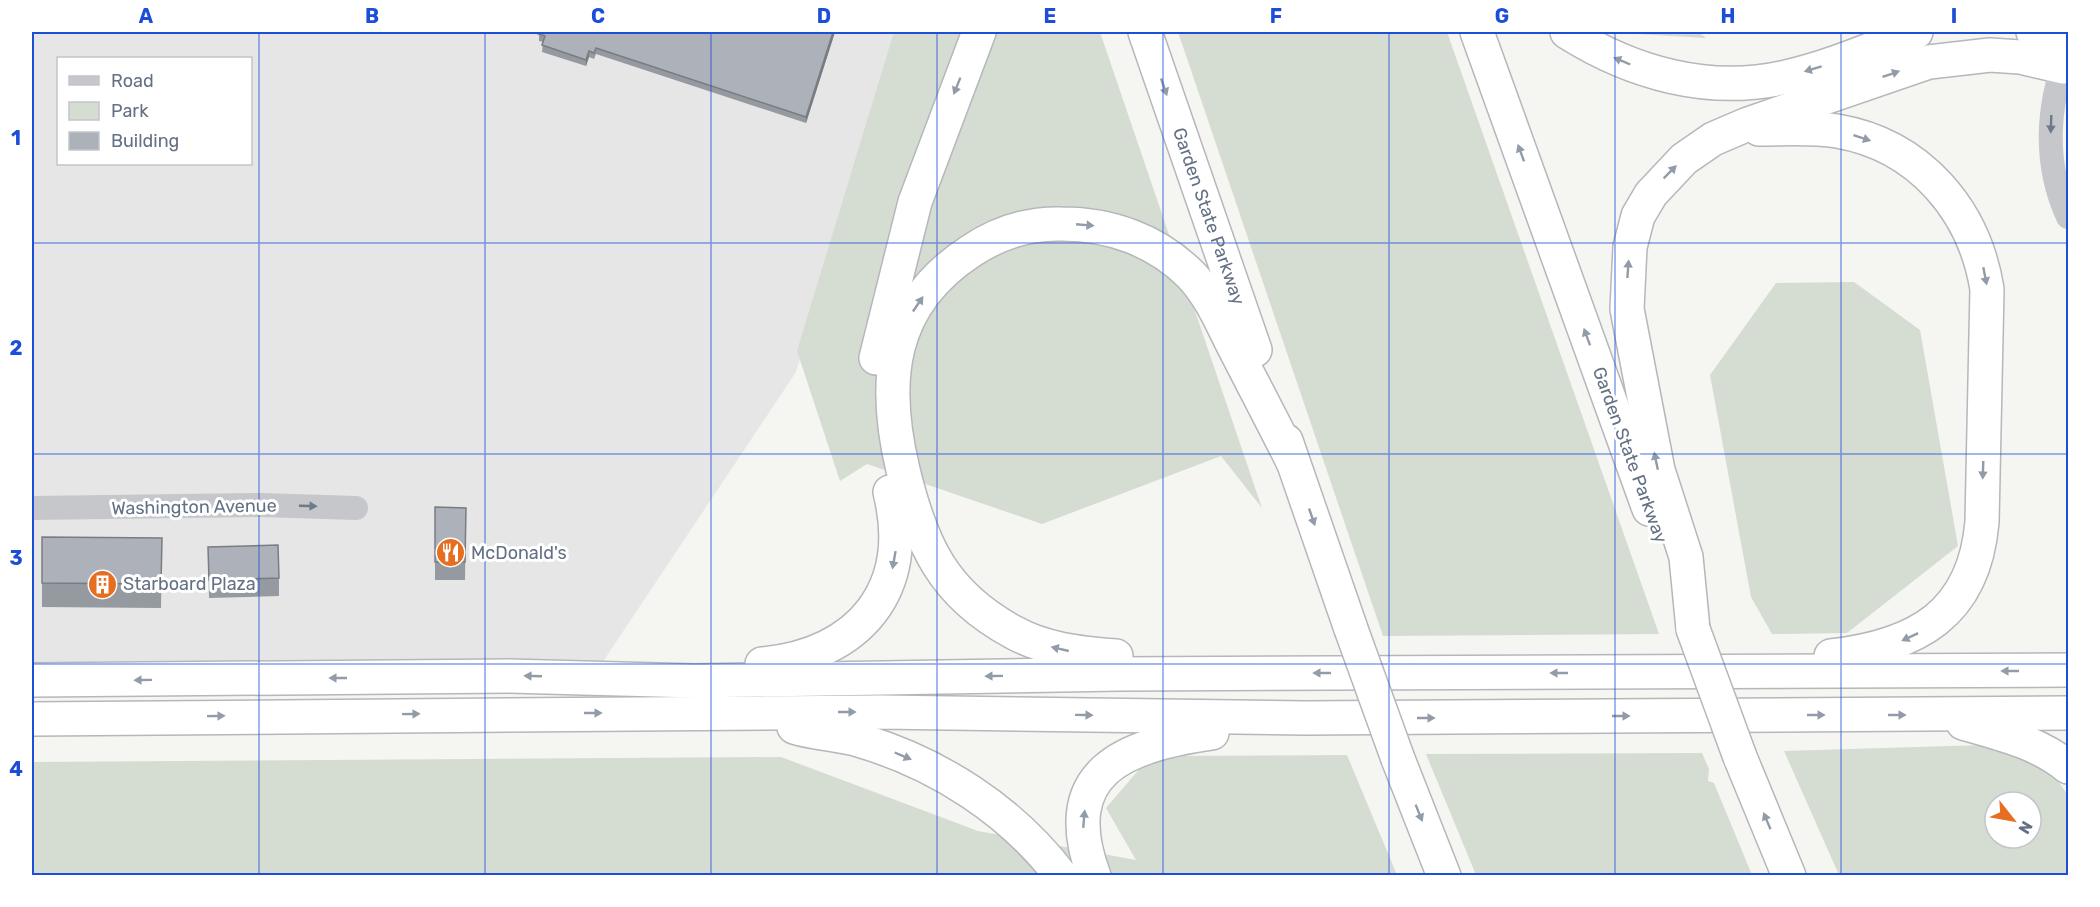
<svg xmlns="http://www.w3.org/2000/svg" width="2100" height="907" font-family="Rubik,sans-serif">
  <rect width="100%" height="100%" fill="#f5f5f1"/>
  <path fill="#e5e6e5" fill-rule="evenodd" d="M32,32H895L796,372L592,678L32,680ZM58,58H250V164H58Z"/>
  <path fill="#d5dcd2" fill-rule="evenodd" d="M894,32H1100L1262,508L1221,456L1042,524L867,464L840,481L797,351Z
    M1178,32H1447L1659,634L1383,636Z
    M1603,32H1698L1706,38Z
    M1854,282L1920,330L1958,546L1847,633L1772,634L1751,597L1710,375L1776,283Z
    M1984,745L2051,772L2068,795V875H1839L1784,751ZM1995,802H2031V838H1995Z
    M1702,753L1709,769L1708,781L1714,783L1752,875H1476L1426,754Z
    M1347,755L1397,875H32V762L781,757L978,831L1136,860L1106,808L1148,759L1155,756Z"/>
  <g fill="none" stroke-linecap="round" stroke-linejoin="round">
    <defs>
      <g id="highway">
        <path id="s1" d="M1145,32L1255,350"/>
        <path d="M1477,32L1649,509"/>
        <path d="M1567,32C1632,73 1709,95 1786,77C1831,67 1873,48 1916,32"/>
        <path d="M2033,32L2068,40"/>
        <path d="M1759,129C1784,129 1812,127 1837,131C1919,145 1974,209 1987,289L1982,522C1974,615 1916,646 1831,656"/>
        <path d="M876,358L915,202L979,32"/>
        <path d="M1286,441L1351,629"/>
        <path d="M1693,629L1686,557L1658,470L1627,309L1630,247L1638,216L1651,194L1684,159L1713,139L1748,124L1929,62L1990,55L2020,57L2063,67"/>
        <path d="M1116,656C1080,653 1045,650 1013,632C943,594 921,545 903,470C882,382 888,305 971,251C998,233 1030,223 1062,224C1110,224 1156,240 1191,275C1211,296 1222,324 1235,349C1254,386 1274,424 1293,462"/>
        <path d="M762,664C860,655 914,589 890,492"/>
        <path d="M32,680L509,676L695,681L1119,674L2068,670"/>
        <path d="M32,719L881,712L1305,718L2068,713"/>
        <path d="M1963,723C2000,734 2038,742 2068,767"/>
        <path d="M794,727C816,734 840,734 862,741C939,764 1012,811 1061,876"/>
        <path d="M1740,757L1789,876"/>
        <path d="M1398,759L1444,876"/>
        <path d="M1094,876C1055,771 1125,745 1212,733"/>
      </g>
    </defs>
    <use href="#highway" stroke="#b5b7bb" stroke-width="36"/>
    <path stroke="#c5c7cb" stroke-width="24" d="M2068,53C2046,106 2044,165 2068,217
      M32,508L261,505L356,508"/>
    <use href="#highway" stroke="#fff" stroke-width="33"/>
    <defs>
      <path id="highway-bridge" d="M1351,629L1398,759
        M1693,629L1740,757"/>
    </defs>
    <use href="#highway-bridge" stroke="#b5b7bb" stroke-width="36" stroke-linecap="butt"/>
    <use href="#highway-bridge" stroke="#fff" stroke-width="33"/>
  </g>
  <path fill="#9599a0" d="M530,32H835L806,123L596,54L594,59L589,57L586,66L542,52L543,42L539,41V35Z
    M435,507L466,508L465,580H435Z
    M42,537L162,538L161,608L42,607Z
    M208,547L279,578V596L209,598Z"/>
  <path fill="#797d82" d="M833,32H835L806,123V117Z
    M589,51V57L586,66V60Z"/>
  <path fill="#adb2ba" stroke="#797d82" stroke-width="1.5" d="M541,32H833L806,117L596,48L594,53L589,51L586,60L542,45L545,36L539,34Z
    M435,507L466,508L465,562H435Z
    M42,537L162,538L161,584L42,583Z
    M278,545L279,578L209,580L208,547Z"/>
  <defs><path id="oneway-solid" d="M-6-.8H1V-3.2L6.5 0L1 3.2V.8H-6Z" transform="scale(1.5)"/></defs>
  <g fill="#929ba8">
    <use href="#oneway-solid" transform="translate(1622 61) rotate(-157)"/>
    <use href="#oneway-solid" transform="translate(1813 69) rotate(163)"/>
    <use href="#oneway-solid" transform="translate(1891 74) rotate(-19)"/>
    <use href="#oneway-solid" transform="translate(957 86) rotate(112)"/>
    <use href="#oneway-solid" transform="translate(1164 87) rotate(71)"/>
    <use href="#oneway-solid" transform="translate(1862 138) rotate(18)"/>
    <use href="#oneway-solid" transform="translate(1521 153) rotate(-110)"/>
    <use href="#oneway-solid" transform="translate(1670 172) rotate(-45)"/>
    <use href="#oneway-solid" transform="translate(1085 225) rotate(5)"/>
    <use href="#oneway-solid" transform="translate(1628 269) rotate(-86)"/>
    <use href="#oneway-solid" transform="translate(1985 276) rotate(79)"/>
    <use href="#oneway-solid" transform="translate(918 304) rotate(-56)"/>
    <use href="#oneway-solid" transform="translate(1587 337) rotate(-110)"/>
    <use href="#oneway-solid" transform="translate(1656 461) rotate(-102)"/>
    <use href="#oneway-solid" transform="translate(1983 470) rotate(92)"/>
    <use href="#oneway-solid" transform="translate(1312 517) rotate(71)"/>
    <use href="#oneway-solid" transform="translate(894 560) rotate(100)"/>
    <use href="#oneway-solid" transform="translate(1910 637) rotate(155)"/>
    <use href="#oneway-solid" transform="translate(1060 649) rotate(-167)"/>
    <use href="#oneway-solid" transform="translate(2010 671) rotate(180)"/>
    <use href="#oneway-solid" transform="translate(1322 673) rotate(180)"/>
    <use href="#oneway-solid" transform="translate(1559 673) rotate(180)"/>
    <use href="#oneway-solid" transform="translate(533 676) rotate(-178)"/>
    <use href="#oneway-solid" transform="translate(994 676) rotate(179)"/>
    <use href="#oneway-solid" transform="translate(338 678) rotate(180)"/>
    <use href="#oneway-solid" transform="translate(143 680) rotate(179)"/>
    <use href="#oneway-solid" transform="translate(847 712)"/>
    <use href="#oneway-solid" transform="translate(593 713)"/>
    <use href="#oneway-solid" transform="translate(411 714) rotate(-1)"/>
    <use href="#oneway-solid" transform="translate(1084 715) rotate(1)"/>
    <use href="#oneway-solid" transform="translate(1816 715)"/>
    <use href="#oneway-solid" transform="translate(1897 715)"/>
    <use href="#oneway-solid" transform="translate(216 716) rotate(-1)"/>
    <use href="#oneway-solid" transform="translate(1621 716)"/>
    <use href="#oneway-solid" transform="translate(1426 718)"/>
    <use href="#oneway-solid" transform="translate(903 756) rotate(23)"/>
    <use href="#oneway-solid" transform="translate(1419 813) rotate(68)"/>
    <use href="#oneway-solid" transform="translate(1084 819) rotate(-85)"/>
    <use href="#oneway-solid" transform="translate(1767 821) rotate(-113)"/>
  </g>
  <g fill="#6e798a">
    <use href="#oneway-solid" transform="translate(2051 124) rotate(92)"/>
    <use href="#oneway-solid" transform="translate(308 506) rotate(2)"/>
  </g>
  <path fill="none" stroke="#1d4ed8" stroke-width="1.5" stroke-opacity="0.55" d="M259,32V876M485,32V876M711,32V876M937,32V876M1163,32V876M1389,32V876M1615,32V876M1841,32V876M32,243H2068M32,454H2068M32,664H2068"/>
  <defs>
    <symbol id="restaurant-disc" viewBox="-11 -11 22 22"><circle r="9.5" fill="#e56e21" stroke="#fff"/><path d="M-5-6h1v4h1v-4h1v4h1v-4h1v5L-1.5 .5V6h-2V.5L-5-1ZM5-6V6H3V1.5H1.5Q1.5-4 5-6Z" fill="#fff"/></symbol>
    <symbol id="building-disc" viewBox="-11 -11 22 22"><circle r="9.5" fill="#e56e21" stroke="#fff"/><path d="M-4-6H4V6H1V3H-1V6H-4ZM-2.5-4.3h1.7v1.8h-1.7ZM.8-4.3h1.7v1.8H.8ZM-2.5-1h1.7V.8h-1.7ZM.8-1h1.7V.8H.8Z" fill="#fff"/></symbol>
  </defs>
  <g fill-rule="evenodd">
    <use href="#restaurant-disc" x="434" y="536" width="33" height="33"/>
    <use href="#building-disc" x="86" y="568" width="33" height="33"/>
  </g>
  <g text-anchor="middle" stroke-width="6" stroke-linejoin="round" paint-order="stroke">
    <g font-size="18" fill="#647083" stroke="#fff">
      <text dy="6" stroke="none"><textPath href="#s1" startOffset="195">Garden State Parkway</textPath></text>
      <text transform="translate(1630 455) rotate(70)" y="6">Garden State Parkway</text>
      <text transform="translate(194 507) rotate(-1)" y="6">Washington Avenue</text>
    </g>
    <g font-size="18" fill="#647083" stroke="#fff" text-anchor="start">
      <text x="471" y="559">McDonald's</text>
      <text x="123" y="590">Starboard Plaza</text>
    </g>
  </g>
  <rect width="2100" height="907" fill="none" stroke="#ffffff" stroke-width="66"/>
  <rect x="57" y="57" width="195" height="108" fill="#ffffff" stroke="#c1c6cd" stroke-width="1.5"/>
  <rect x="69" y="76" width="30" height="9" fill="#c5c7cb" stroke="#c1c6cd" stroke-width="1.5"/>
  <text x="111" y="87" font-size="18" fill="#647083">Road</text>
  <rect x="69" y="102" width="30" height="18" fill="#d5dcd2" stroke="#c1c6cd" stroke-width="1.5"/>
  <text x="111" y="117" font-size="18" fill="#647083">Park</text>
  <rect x="69" y="132" width="30" height="18" fill="#adb2ba" stroke="#c1c6cd" stroke-width="1.5"/>
  <text x="111" y="147" font-size="18" fill="#647083">Building</text>
  <g transform="translate(2013 820) rotate(121)"><circle r="28" fill="#ffffff" stroke="#c1c6cd" stroke-width="1.5"/>
  <path d="M0-4.5L10 22L0 15L-10 22Z" fill="#e56e21"/>
  <text y="-9" font-size="16" font-weight="bold" text-anchor="middle" fill="#647083">N</text>
  </g>
  <rect x="33" y="33" width="2034" height="841" fill="none" stroke="#1d4ed8" stroke-width="2"/>
  <g font-size="20" text-anchor="middle" font-weight="bold" fill="#1d4ed8">
    <text x="146" y="23">A</text>
    <text x="372" y="23">B</text>
    <text x="598" y="23">C</text>
    <text x="824" y="23">D</text>
    <text x="1050" y="23">E</text>
    <text x="1276" y="23">F</text>
    <text x="1502" y="23">G</text>
    <text x="1728" y="23">H</text>
    <text x="1954" y="23">I</text>
    <text x="16" y="145">1</text>
    <text x="16" y="355">2</text>
    <text x="16" y="565">3</text>
    <text x="16" y="776">4</text>
  </g>
</svg>
